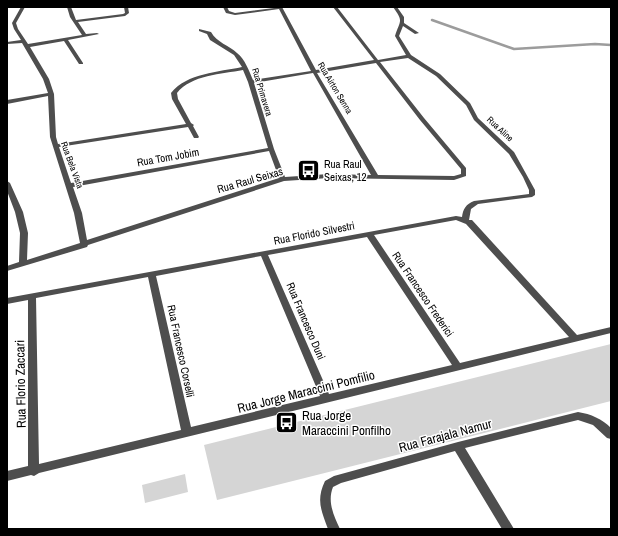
<svg xmlns="http://www.w3.org/2000/svg" width="618" height="536" font-family="'Archivo Narrow',sans-serif">
  <rect width="100%" height="100%" fill="#fff"/>
  <path fill="#d5d5d5" d="M611,344V401L217,500L204,445Z
    M185,474L188,492L145,503L142,485Z"/>
  <g fill="none" stroke-linecap="round" stroke-linejoin="round">
    <path stroke="#9c9c9c" stroke-width="2.5" d="M432,20L514,49L595,44L611,45"/>
    <path fill="#4e4e4e" fill-rule="evenodd" d="M21,7H25L16,23L18,29L28,44L82,35L70,17L67,7H71L76,20L123,14L125,13L124,7H128L129,13L125,16L78,22L86,34L97,33L99,34L68,40L83,63V64H79L64,41L30,47L49,79L54,94L56,137L58,144L186,124L172,99L171,93C187,73 219,72 242,67L234,55L210,40L207,34L199,31V29L211,32C217,43 229,45 237,53C245,59 249,71 253,80L311,71L279,9L235,15L226,13L223,7H227L229,11L235,13L282,7L316,70L374,60L333,7H337L378,60L406,55L395,36C400,20 404,22 393,7H397L404,17V23L419,33L415,34L403,26L399,36L411,55L440,74L470,103L478,118L514,152L535,190V195L532,197L478,204L471,209L469,220H472L577,335L611,327V333L39,473L34,476L31,475L7,481V471L28,466V300L7,304V298L456,216L462,217C463,209 466,204 474,201L529,194V190L523,177L509,154L474,120L466,105L436,76L408,58L380,62L424,118L466,168V176L454,180L329,178L284,181L88,245L87,247L7,271V266L19,262L20,233L15,212L7,191V181L10,183L23,212L28,233L27,260L80,243L74,213L50,137L48,96L7,104V100L48,93L43,79L22,43L7,44V42L21,40L14,29L12,23ZM376,63L420,120L461,169V174L454,176L378,175L317,73ZM243,70L248,82L268,148L71,183L59,147L188,127L194,138H198L199,137L193,126L194,125L191,123L178,99L177,93C191,75 222,74 243,70ZM313,73L371,175L329,174L285,177L274,149L254,83ZM269,151L279,178L87,240L82,213L73,187ZM456,220L466,224L569,337L460,363L374,235ZM367,237L452,365L329,394L268,255ZM261,256L320,396L191,427L156,276ZM148,277L181,430L39,464L36,298Z
      M578,412C591,414 602,419 611,428V439L607,438L593,425L578,420L465,448L514,529H502L455,451L341,483L333,487C327,502 334,516 340,529H328C321,510 316,500 325,481L334,476L458,442Z"/>
  </g>
  <defs>
    <symbol id="bus-square" viewBox="-11 -11 22 22"><rect x="-9" y="-9" width="18" height="18" rx="4" fill="#000" stroke="#fff"/><path d="M-5-6H5V4H4V6H2V4H-2V6H-4V4H-5ZM-3.5-4V0h7V-4ZM-3.5 1.2v1.5H-2V1.2ZM2 1.2v1.5H3.5V1.2Z" fill="#fff"/></symbol>
  </defs>
  <g fill-rule="evenodd">
    <use href="#bus-square" x="296" y="158" width="25" height="25"/>
    <use href="#bus-square" x="274" y="410" width="25" height="25"/>
  </g>
  <g text-anchor="middle" stroke-width="3" stroke-linejoin="round" paint-order="stroke">
    <g font-size="9" fill="#000" stroke="#fff">
      <text transform="translate(335 88) rotate(59)" y="3">Rua Aírton Senna</text>
      <text transform="translate(262 92) rotate(73)" y="3">Rua Primavera</text>
      <text transform="translate(500 129) rotate(43)" y="3">Rua Aline</text>
      <text transform="translate(72 165) rotate(70)" y="3">Rua Bela Vista</text>
    </g>
    <g font-size="11" fill="#000" stroke="#fff">
      <text transform="translate(168 157) rotate(-10)" y="4">Rua Tom Jobim</text>
      <text transform="translate(250 180) rotate(-16)" y="4">Rua Raul Seixas</text>
      <text transform="translate(314 233) rotate(-11)" y="4">Rua Florido Silvestri</text>
      <text transform="translate(423 294) rotate(56)" y="4">Rua Francesco Frederici</text>
      <text transform="translate(306 321) rotate(67)" y="4">Rua Francesco Duni</text>
      <text transform="translate(181 351) rotate(78)" y="4">Rua Francesco Corselli</text>
    </g>
    <g font-size="11" fill="#000" stroke="#fff" text-anchor="start">
      <text x="324" y="168">Rua Raul<tspan x="324" dy="13">Seixas, 12</tspan></text>
    </g>
    <g font-size="13" fill="#000" stroke="#fff">
      <text transform="translate(20 384) rotate(-91)" y="5">Rua Florio Zaccari</text>
      <text transform="translate(306 391) rotate(-14)" y="5">Rua Jorge Maraccini Pomfilio</text>
      <text transform="translate(445 435) rotate(-15)" y="5">Rua Farajala Namur</text>
    </g>
    <g font-size="13" fill="#000" stroke="#fff" text-anchor="start">
      <text x="302" y="420">Rua Jorge<tspan x="302" dy="15">Maraccini Ponfilho</tspan></text>
    </g>
  </g>
  <rect width="618" height="536" fill="none" stroke="#000000" stroke-width="16"/>
</svg>
